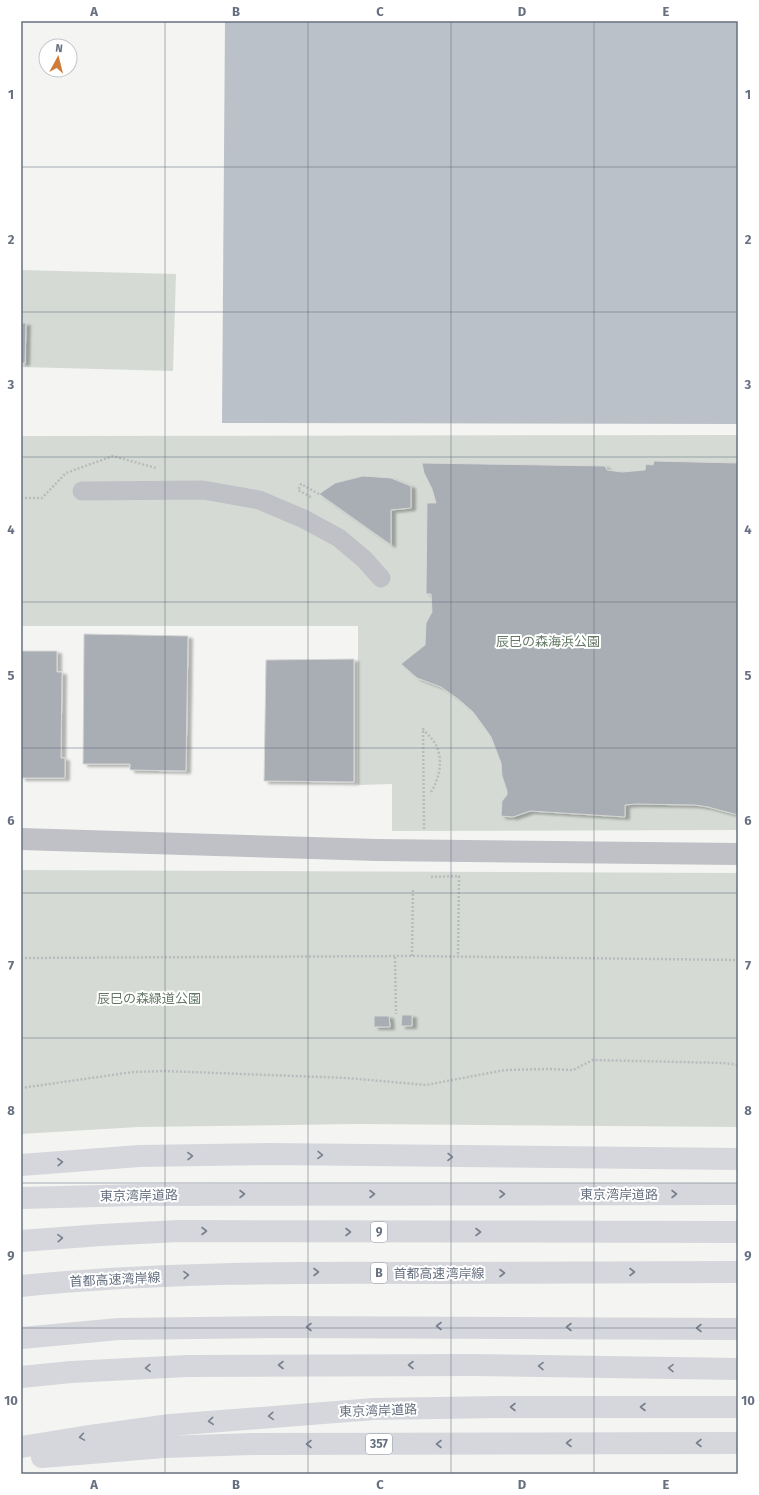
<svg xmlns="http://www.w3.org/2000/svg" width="759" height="1495" font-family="'Fira Sans','Noto Sans JP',sans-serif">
  <defs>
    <filter id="shadow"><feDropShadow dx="4.5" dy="2.5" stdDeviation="1" flood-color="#0004"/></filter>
  </defs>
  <rect width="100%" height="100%" fill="#f4f5f2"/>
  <path fill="#d5dbd4" d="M21,270L176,274L173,371L21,367Z
    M738,435V830L392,831V784L358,785V626H21V436Z
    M21,870L738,873V1127L358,1124L138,1127L21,1134Z"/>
  <path fill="#bbc1c8" d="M225,21H738V424L222,423Z"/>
  <path fill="#a9adb4" stroke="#d6d6d5" filter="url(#shadow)" d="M21,323H26L25,363H21Z
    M654,461L738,463V815L708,807L695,805L636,804L625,805V817L530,811L513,817L501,816L502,801L507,795V791L502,776L501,763L491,737L484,727L473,712L458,699L441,687L417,678L401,664L425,645L426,623L432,612L431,594H426L427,503H436L432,489L424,473L422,463L605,466L607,470L622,472L645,470L646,464L653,465Z
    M363,476L391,478L411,486V508L391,510V545L319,494L335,483Z
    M84,634L188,636L186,771L130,770V764H83Z
    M21,651H57V672H62L61,758H65V778H21Z
    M354,659V782L264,781L266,660Z
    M402,1015H412V1026H401Z
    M374,1016H389L390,1027H374Z"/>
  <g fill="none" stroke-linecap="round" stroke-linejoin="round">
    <path stroke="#b9bbbe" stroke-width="2.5" stroke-dasharray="2 2" stroke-linecap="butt" d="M311,497L298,490L301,484L319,494
      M21,498H42L66,473L113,456L156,468
      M424,829L423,729C427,734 434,740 437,747C443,762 439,779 431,792
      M431,877L459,876L458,957
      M412,956L413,888
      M395,957L396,1014
      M21,958L412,956L738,960
      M21,1088L133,1072L164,1071L347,1078L426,1085L505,1070L548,1069L573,1070L593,1060L724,1063L738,1065"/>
    <path stroke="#bfc1c6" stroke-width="19" d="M82,491L203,490L259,500L304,519L339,538L364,559L381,578"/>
    <path stroke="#bfc1c6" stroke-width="22" d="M21,839L377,850L738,854"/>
    <path stroke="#d5d7dc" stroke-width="22" d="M21,1165L139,1156L270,1154L738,1159
      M21,1198L138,1195L738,1194
      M21,1447L83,1437L170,1425L374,1409L499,1407H738
      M42,1457L164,1447L252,1444L738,1443"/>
    <path stroke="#d5d7dc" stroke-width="22" d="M21,1241L101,1235L179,1231L738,1232
      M21,1286C161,1272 302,1272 442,1273C541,1273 639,1272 738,1272
      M21,1338L119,1329L279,1327L738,1329
      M21,1377L71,1372L187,1366L474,1365L738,1369"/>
  </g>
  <defs><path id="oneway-chevron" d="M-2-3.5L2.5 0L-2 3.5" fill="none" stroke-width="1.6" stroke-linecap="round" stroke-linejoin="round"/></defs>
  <g stroke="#787f8e">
    <use href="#oneway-chevron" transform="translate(320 1155) rotate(1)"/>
    <use href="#oneway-chevron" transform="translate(190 1156) rotate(-1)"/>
    <use href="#oneway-chevron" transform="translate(450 1157) rotate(1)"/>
    <use href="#oneway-chevron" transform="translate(60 1162) rotate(-4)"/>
    <use href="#oneway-chevron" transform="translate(242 1194)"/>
    <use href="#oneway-chevron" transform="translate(372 1194)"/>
    <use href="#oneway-chevron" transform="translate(502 1194)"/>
    <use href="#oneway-chevron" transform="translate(674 1194)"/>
    <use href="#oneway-chevron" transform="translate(204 1231)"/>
    <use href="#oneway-chevron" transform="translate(348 1232)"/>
    <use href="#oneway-chevron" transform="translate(478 1232)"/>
    <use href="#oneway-chevron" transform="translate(60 1238) rotate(-4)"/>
    <use href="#oneway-chevron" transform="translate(316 1272)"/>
    <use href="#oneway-chevron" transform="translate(632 1272)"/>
    <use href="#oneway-chevron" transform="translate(502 1273)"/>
    <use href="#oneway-chevron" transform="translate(186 1275) rotate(-2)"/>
    <use href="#oneway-chevron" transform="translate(439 1326) rotate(180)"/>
    <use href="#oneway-chevron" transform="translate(309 1327) rotate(180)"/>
    <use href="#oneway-chevron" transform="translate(569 1327) rotate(-180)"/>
    <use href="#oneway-chevron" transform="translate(699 1328) rotate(-180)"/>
    <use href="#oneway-chevron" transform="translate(281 1365) rotate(180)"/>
    <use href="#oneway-chevron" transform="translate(411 1365) rotate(180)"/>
    <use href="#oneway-chevron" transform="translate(541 1366) rotate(-179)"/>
    <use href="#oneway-chevron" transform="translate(148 1368) rotate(177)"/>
    <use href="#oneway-chevron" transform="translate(671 1368) rotate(-179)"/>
    <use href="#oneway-chevron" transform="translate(513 1407) rotate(-180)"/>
    <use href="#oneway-chevron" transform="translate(643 1407) rotate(-180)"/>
    <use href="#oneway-chevron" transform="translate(271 1416) rotate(176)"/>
    <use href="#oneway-chevron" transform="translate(211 1421) rotate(175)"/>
    <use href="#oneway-chevron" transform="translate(82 1437) rotate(171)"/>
    <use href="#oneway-chevron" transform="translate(569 1443) rotate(180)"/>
    <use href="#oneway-chevron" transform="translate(699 1443) rotate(180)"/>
    <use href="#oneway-chevron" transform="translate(309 1444) rotate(180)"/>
    <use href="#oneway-chevron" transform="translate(439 1444) rotate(180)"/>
  </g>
  <path fill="none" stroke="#677080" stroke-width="1" stroke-opacity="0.55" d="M165,21V1474M308,21V1474M451,21V1474M594,21V1474M21,167H738M21,312H738M21,457H738M21,602H738M21,748H738M21,893H738M21,1038H738M21,1183H738M21,1328H738"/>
  <g text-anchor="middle" stroke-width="4" stroke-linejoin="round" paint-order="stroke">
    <g fill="#fff" stroke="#959ba6" stroke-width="1">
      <rect x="371" y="1222" width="16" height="20" rx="3"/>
      <rect x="371" y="1263" width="16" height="20" rx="3"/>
      <rect x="366" y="1434" width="26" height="20" rx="3"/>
    </g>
    <g font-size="12" font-weight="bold" fill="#677080">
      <text x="379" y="1236">9</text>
      <text x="379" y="1277">B</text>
      <text x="379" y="1448">357</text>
    </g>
    <g font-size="13" fill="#657866" stroke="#fff">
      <text x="548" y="646">辰巳の森海浜公園</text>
      <text x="149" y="1003">辰巳の森緑道公園</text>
    </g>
    <g font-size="13" fill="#677080" stroke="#fff">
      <text x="619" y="1199">東京湾岸道路</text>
      <text transform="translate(139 1195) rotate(-1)" y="5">東京湾岸道路</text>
      <text x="439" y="1278">首都高速湾岸線</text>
      <text transform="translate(115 1279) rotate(-3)" y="5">首都高速湾岸線</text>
      <text transform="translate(378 1410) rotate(-2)" y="5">東京湾岸道路</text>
    </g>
  </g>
  <rect width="759" height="1495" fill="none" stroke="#ffffff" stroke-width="44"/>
  <g transform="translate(58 58) rotate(7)"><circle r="19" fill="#ffffff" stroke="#c2c6cc"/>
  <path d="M0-3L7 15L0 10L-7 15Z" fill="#d07b37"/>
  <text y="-6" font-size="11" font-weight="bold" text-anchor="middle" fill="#677080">N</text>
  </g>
  <rect x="22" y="22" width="715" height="1451" fill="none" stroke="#677080" stroke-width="1.5"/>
  <g font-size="13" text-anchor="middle" font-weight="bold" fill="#677080">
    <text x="94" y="16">A</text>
    <text x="236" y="16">B</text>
    <text x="380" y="16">C</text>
    <text x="522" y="16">D</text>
    <text x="666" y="16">E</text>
    <text x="11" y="99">1</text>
    <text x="748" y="99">1</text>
    <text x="11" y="244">2</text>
    <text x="748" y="244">2</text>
    <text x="11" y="389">3</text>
    <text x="748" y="389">3</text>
    <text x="11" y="534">4</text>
    <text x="748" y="534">4</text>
    <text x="11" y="680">5</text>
    <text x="748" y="680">5</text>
    <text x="11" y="825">6</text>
    <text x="748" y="825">6</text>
    <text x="11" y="970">7</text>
    <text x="748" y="970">7</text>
    <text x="11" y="1115">8</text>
    <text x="748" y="1115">8</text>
    <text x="11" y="1260">9</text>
    <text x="748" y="1260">9</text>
    <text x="11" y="1405">10</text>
    <text x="748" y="1405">10</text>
    <text x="94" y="1489">A</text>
    <text x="236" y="1489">B</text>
    <text x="380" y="1489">C</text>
    <text x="522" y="1489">D</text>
    <text x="666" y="1489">E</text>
  </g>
</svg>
